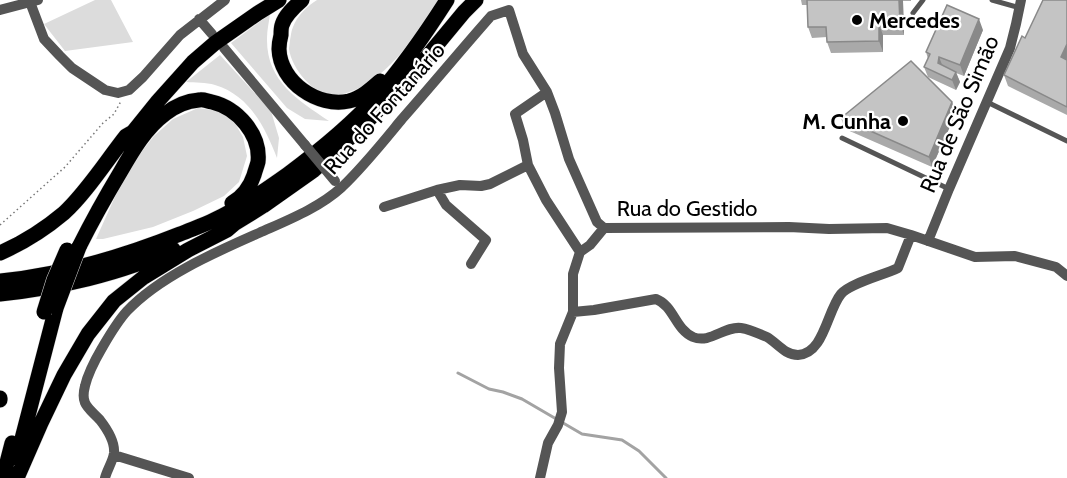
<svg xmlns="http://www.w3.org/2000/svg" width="1067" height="478" font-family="Cabin,sans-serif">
  <rect width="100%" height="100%" fill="#fff"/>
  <path fill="#dcdcdc" d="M95,0H111L133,42L65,51L44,24Z
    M317,0H441C416,35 384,86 339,95C316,99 292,70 289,49C289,48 290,42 290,40C291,36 291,31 293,27C297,16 307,6 317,0Z
    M270,14C269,22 267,30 267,38C266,81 298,100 329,121L305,119L287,108L231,43Z
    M220,55L271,111L279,138L277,158C265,127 249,95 215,85C206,82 195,83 186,82Z
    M198,108L219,111L233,120L243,137L247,156L239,182L224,196L193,211L153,227L103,239H96L118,190L138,156L154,136L173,119Z"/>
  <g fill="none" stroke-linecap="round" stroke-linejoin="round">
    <path stroke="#a3a3a3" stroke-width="3" d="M458,373L489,389L503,392L522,399L582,434L622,440L639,451L666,478"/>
    <defs>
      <path id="primary" d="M302,0C294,7 285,15 282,25C281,28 281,32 281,35C280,39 279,44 279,49C280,82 318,108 349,101C361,98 371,89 380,81
        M79,247C92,221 106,196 121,171C133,150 146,128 165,114C175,106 186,101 199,100C203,99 207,101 212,102C237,108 261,134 258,162C257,166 255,171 254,175C250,187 242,197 232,203
        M0,253C23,243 45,229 64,213C86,193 107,160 126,136L133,132L158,101L193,62L215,43L258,13L279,0
        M0,281C63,275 122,257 180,234C192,229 204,225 214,220C241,207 264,191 288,174C319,151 351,125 377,96C403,66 426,33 447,0
        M0,294C56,288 122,274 173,249
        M0,398V400
        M17,458L56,308
        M3,478L12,443
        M17,478L41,423L64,375L88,334L114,301L144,277L188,250L227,230L234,224L263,206L314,170L364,125L399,87L406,82L464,12L476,0"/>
    </defs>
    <use href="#primary" stroke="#dbdbdb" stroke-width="16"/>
    <path stroke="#777" stroke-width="1.5" stroke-dasharray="1.5 3" stroke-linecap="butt" d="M0,225L65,167L103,123L114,114L121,101"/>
    <path stroke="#555" stroke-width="5" d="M992,0L1020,8
      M913,13L923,0
      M987,102L1067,141
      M842,138L949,189"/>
    <path stroke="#555" stroke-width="10" d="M30,2L44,39L60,56L72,68L105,90L118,93L129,90L143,77L180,35L225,0
      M0,10L38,0
      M199,19L212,34
      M224,48L305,145
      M547,92L515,114L523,140L528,165L546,200L580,252
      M437,190L446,205L486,240L471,264
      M384,207L437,190L460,185L481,186L490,184L528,165
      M928,241L949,189L1010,48L1016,24L1021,0
      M573,312L594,310L656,299C674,306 675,329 693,337C710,344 724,326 741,328C748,329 760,334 767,337C777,343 785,355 798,355C824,354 827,311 841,294C850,283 884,275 898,268L911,235
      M114,455L189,478
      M105,478C107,470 113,461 114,453C115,442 107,429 100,420C89,408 80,405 85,386C88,373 95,360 102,348C109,336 117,322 127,311C160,276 216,252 259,233C288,220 319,208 342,187C364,166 383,142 402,119C432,85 461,50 491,16L509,10L523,54L547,92L555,113L569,159L597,222L604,228
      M540,478L548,443L558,425L562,412L559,368L560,344L573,312V274L580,252L590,245L604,228L789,227L829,229L887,228L911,235L975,257L1015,256L1056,267L1067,276"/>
    <use href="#primary" stroke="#000" stroke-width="15"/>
    <defs>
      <path id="primary-bridge" d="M56,308L79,247
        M44,312L54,280L67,250"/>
    </defs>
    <use href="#primary-bridge" stroke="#dbdbdb" stroke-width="16" stroke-linecap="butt"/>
    <path stroke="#555" stroke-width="10" d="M305,145L335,181"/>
    <use href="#primary-bridge" stroke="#000" stroke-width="15"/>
  </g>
  <path fill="#a9a9a9" d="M801,0H911V1H903L904,35H883V52L831,53L827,42V37L812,38L808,27L807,5H802Z
    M1067,0V115L1008,86L1004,75L1025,38Z
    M983,30L964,76L956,73L960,82L956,90L928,77L924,67L928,59L926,52Z
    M952,102L956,113L932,167L845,129L841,118Z"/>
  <path fill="#898989" d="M899,0H903V1L904,35L900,24Z
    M979,19L983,30L964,76L960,65Z
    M879,24L883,35V52L879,41Z
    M1067,44V63L1061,57Z
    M939,57L943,67L938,63Z
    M956,72L960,82L956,90L952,80Z
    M952,102L956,113L932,167L929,157Z"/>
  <path fill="#c4c4c4" stroke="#898989" stroke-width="1.5" d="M807,0H899L900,24H879V41L827,42L826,27H808Z
    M1043,0H1067V44L1061,57L1067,60V107L1004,75L1022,36L1025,38Z
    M947,5L979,19L960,65L939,57L938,63L956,72L952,80L924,67L930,54L926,52Z
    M911,61L952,102L929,157L841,118Z"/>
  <g fill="#000" stroke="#fff" stroke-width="2">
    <circle cx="857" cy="20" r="6"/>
    <circle cx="903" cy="121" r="6"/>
  </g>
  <g text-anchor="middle" stroke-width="4.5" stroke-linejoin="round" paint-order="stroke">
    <g font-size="22" font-weight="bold" fill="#000" stroke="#fff" text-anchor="start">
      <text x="869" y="28">Mercedes</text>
      <text x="891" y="129" text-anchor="end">M. Cunha</text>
    </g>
    <g font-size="22" fill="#000" stroke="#fff">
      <text transform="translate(384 108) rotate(-48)" y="8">Rua do Fontanário</text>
      <text transform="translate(959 114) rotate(-67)" y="8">Rua de São Simão</text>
      <text x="687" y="216">Rua do Gestido</text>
    </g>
  </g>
</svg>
